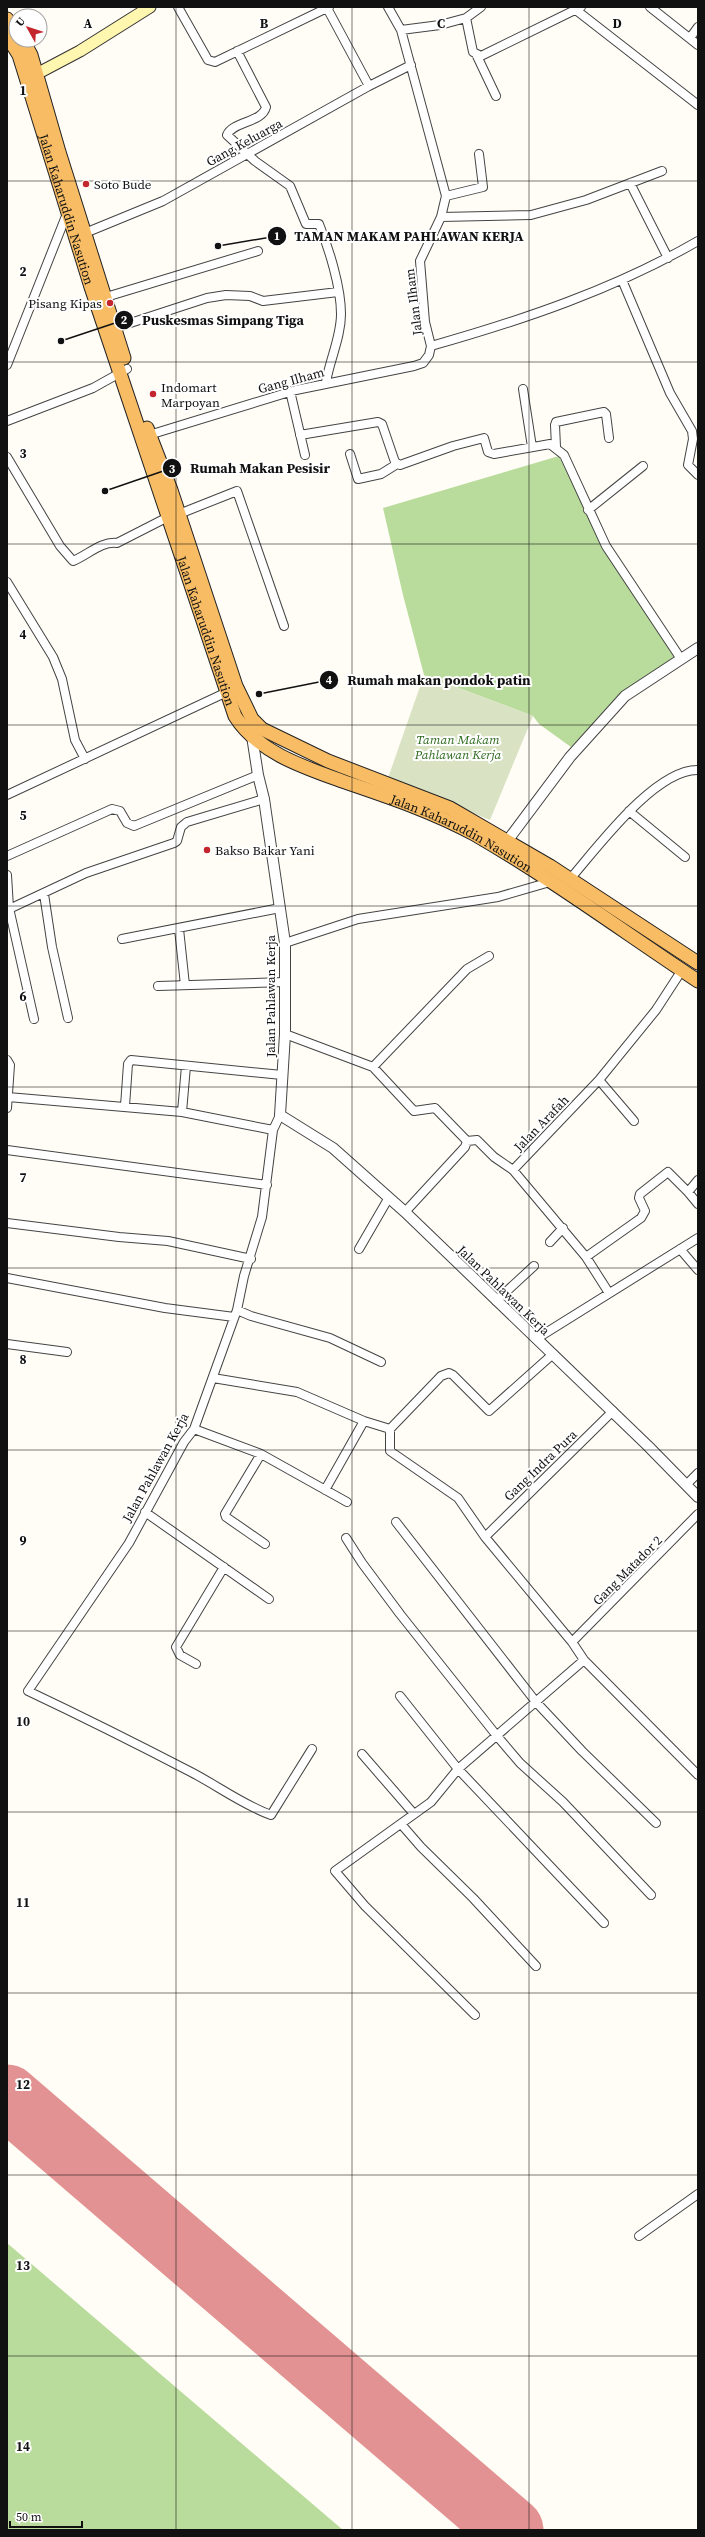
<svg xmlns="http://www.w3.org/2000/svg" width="705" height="2537" font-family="'Source Serif 4',serif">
  <rect width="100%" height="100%" fill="#fffdf5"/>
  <path fill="#b9dc9c" d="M559,456L602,547L674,657L624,690L571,747L539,724L533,716L424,675L403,595L383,508Z
    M7,2243L343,2530H7Z"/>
  <path fill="#d9e3c4" d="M424,675L533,716L490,820L388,778Z"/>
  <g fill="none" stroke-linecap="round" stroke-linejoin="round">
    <path stroke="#e29292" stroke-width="65" d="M7,2097L511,2530"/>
    <defs>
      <path id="minor" d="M178,7L208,60L215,62L329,7
        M481,7L466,18L473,52L481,56L581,7
        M650,7L698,45
        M327,8L369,86
        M576,10L698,105
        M401,30L440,25L466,18
        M690,38L698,27
        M237,51L266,107C262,123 233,121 227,135L255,161L290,186L306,224H319C329,249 341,287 341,314C341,337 330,359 326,382
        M477,56L496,96
        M630,183L668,258
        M446,196L483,187L479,154
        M441,217L531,215L586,200L662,171
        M85,233L163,201L369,86L411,65
        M622,280L670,393L692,431L693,439L688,465L698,475
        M106,297L258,251
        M115,328L207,298L226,295L250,296L263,301L338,292
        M431,346C523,320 615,289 698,241
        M7,365L68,211
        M523,389L532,447
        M290,391L305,455
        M7,421L93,388L127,369
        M149,435L296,390L414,366L423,363L429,355L431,346L425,322L420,261L441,217L446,196L401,30L388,7
        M300,435L378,422L382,424L395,462L400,465L453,446L484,438L488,452L494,454L550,444L564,455L606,546L681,659
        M556,447L555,425L556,422L604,412L606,414L609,438
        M350,454L358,479L381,474L397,464
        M7,457L60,546L73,561C88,555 101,541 117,543L168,517
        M588,510L643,466
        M179,514L237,491L284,626
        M7,582L53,657L62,679L75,740L85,759
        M7,795L227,692
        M629,811L685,857
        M7,856L112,809L120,811L127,823L134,826L258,775
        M7,875L9,908L34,1019
        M570,879C597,848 655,769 698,770
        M44,894L52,947L68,1018
        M7,910L86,873L174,843L177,841L181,827L187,822L264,799
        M179,929L185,985
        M122,939L280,908
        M285,943L358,919L498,897L550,882
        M158,986L284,982
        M285,1034L373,1067L467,969L489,956
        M7,1060L10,1065L7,1108
        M373,1067L414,1111L435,1108L467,1141L465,1147L405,1212
        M599,1080L634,1121
        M8,1097L182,1112L273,1130
        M125,1106L128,1064L131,1060L282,1075
        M182,1112L186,1066
        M280,1115L273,1130L262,1217L244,1276L237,1310L194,1429L184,1442L129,1543L28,1691C83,1717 137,1744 191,1772C218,1786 243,1805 271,1815L312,1749
        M467,1141L477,1140L494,1157L513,1170L586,1257L609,1293
        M7,1150L267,1185
        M513,1170L599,1080L656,1010L682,970
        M698,1180L688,1192L698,1204
        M7,1223L119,1237L168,1241L251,1259
        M550,1242L563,1228
        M359,1249L388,1199
        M680,1249L698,1270
        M586,1257L641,1218L645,1211L639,1198L640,1194L668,1172L688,1192
        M7,1278L165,1308L234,1317
        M496,1301L534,1266
        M237,1310L251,1316L330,1338L381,1362
        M536,1339L698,1238
        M7,1344L67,1352
        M553,1354L489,1411L453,1375L449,1373L441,1376L390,1429V1451L458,1498L485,1537L572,1642L584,1660L698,1775
        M213,1378L297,1392L364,1421L390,1429
        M194,1429L261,1454L347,1502
        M261,1454L225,1514L226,1517L265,1544
        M687,1484L698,1473
        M325,1490L364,1421
        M145,1512L269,1599
        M396,1522L536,1702L582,1751L656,1823
        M485,1537L613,1411
        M346,1538L362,1563L400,1614L497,1736L520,1763L563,1802L651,1895
        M572,1642L698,1514
        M196,1664L180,1655L176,1647L224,1567
        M400,1696L458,1769L604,1923
        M362,1754L414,1814
        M401,1824L421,1847L473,1898L536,1966
        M475,2015L365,1906L335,1871L431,1802L458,1769L584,1660
        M639,2236L698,2194"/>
      <path id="tertiary" d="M254,733L252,736L258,775L264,799L285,943V1034L280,1115L333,1148L405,1212L648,1446L698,1497
        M508,840L570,757L625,696L698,648"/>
      <path id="secondary" d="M29,78L80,51L150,7"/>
      <g id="trunk">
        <path d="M7,19L16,31"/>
        <path id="s1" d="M7,36L19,55L91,287L235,716C258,753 306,768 345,782C389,797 434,812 476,835C552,879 624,932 698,981"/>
        <path d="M23,40L31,55L59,152L124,358"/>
        <path d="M147,428L171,490L236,686L252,719L262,729L328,761L450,808L550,866L698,963"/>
      </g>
    </defs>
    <use href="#minor" stroke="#444" stroke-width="10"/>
    <use href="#tertiary" stroke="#444" stroke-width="12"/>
    <use href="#secondary" stroke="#333" stroke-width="13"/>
    <use href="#trunk" stroke="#222" stroke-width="15"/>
    <use href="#minor" stroke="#fff" stroke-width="8"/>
    <use href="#tertiary" stroke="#fff" stroke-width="10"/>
    <use href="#secondary" stroke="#fff6b0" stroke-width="11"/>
    <use href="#trunk" stroke="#f7bc64" stroke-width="13"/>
  </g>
  <path fill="none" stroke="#111" stroke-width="1" stroke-opacity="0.55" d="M176,7V2530M352,7V2530M529,7V2530M7,181H698M7,362H698M7,544H698M7,725H698M7,906H698M7,1087H698M7,1268H698M7,1450H698M7,1631H698M7,1812H698M7,1993H698M7,2175H698M7,2356H698"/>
  <g fill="#c4262e" stroke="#fff" stroke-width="1.5">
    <circle cx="86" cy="184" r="4"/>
    <circle cx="110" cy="303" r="4"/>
    <circle cx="153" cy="394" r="4"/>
    <circle cx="207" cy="850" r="4"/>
  </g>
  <g text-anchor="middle" stroke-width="4" stroke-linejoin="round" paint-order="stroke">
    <g font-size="13" fill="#111" stroke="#fff">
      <text transform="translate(244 142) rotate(-29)" y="5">Gang Keluarga</text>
      <text dy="5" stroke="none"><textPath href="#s1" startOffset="184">Jalan Kaharuddin Nasution</textPath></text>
      <text transform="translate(413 302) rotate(-97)" y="5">Jalan Ilham</text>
      <text transform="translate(291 380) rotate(-15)" y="5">Gang Ilham</text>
      <text dy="5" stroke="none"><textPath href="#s1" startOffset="628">Jalan Kaharuddin Nasution</textPath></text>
      <text dy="5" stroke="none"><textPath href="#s1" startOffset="976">Jalan Kaharuddin Nasution</textPath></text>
      <text transform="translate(270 996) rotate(-90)" y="5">Jalan Pahlawan Kerja</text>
      <text transform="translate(541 1123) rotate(-46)" y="5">Jalan Arafah</text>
      <text transform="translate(504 1290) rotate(44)" y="5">Jalan Pahlawan Kerja</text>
      <text transform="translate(540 1465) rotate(-44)" y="5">Gang Indra Pura</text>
      <text transform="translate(155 1467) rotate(-61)" y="5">Jalan Pahlawan Kerja</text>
      <text transform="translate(627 1570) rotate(-45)" y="5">Gang Matador 2</text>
    </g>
    <g font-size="13" fill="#111" stroke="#fff" text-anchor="start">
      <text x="94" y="189">Soto Bude</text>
      <text x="102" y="308" text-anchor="end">Pisang Kipas</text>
      <text x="161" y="392">Indomart<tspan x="161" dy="15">Marpoyan</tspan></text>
      <text x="215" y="855">Bakso Bakar Yani</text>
    </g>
    <g font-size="13" font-style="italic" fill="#2f6b1f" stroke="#fff">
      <text x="458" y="744">Taman Makam<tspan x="458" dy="15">Pahlawan Kerja</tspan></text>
    </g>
  </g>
  <g font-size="13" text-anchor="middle" font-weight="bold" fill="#111" stroke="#fff" stroke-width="4" stroke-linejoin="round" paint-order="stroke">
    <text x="88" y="28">A</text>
    <text x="264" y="28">B</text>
    <text x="441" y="28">C</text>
    <text x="617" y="28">D</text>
    <text x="23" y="95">1</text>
    <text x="23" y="276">2</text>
    <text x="23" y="458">3</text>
    <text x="23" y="639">4</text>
    <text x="23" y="820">5</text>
    <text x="23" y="1001">6</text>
    <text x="23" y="1182">7</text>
    <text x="23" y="1364">8</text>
    <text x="23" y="1545">9</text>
    <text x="23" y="1726">10</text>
    <text x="23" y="1907">11</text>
    <text x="23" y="2089">12</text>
    <text x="23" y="2270">13</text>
    <text x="23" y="2451">14</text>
  </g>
  <path fill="none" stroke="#111" stroke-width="1.5" d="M218 246L277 236M61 341L124 320M105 491L172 468M259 694L329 680"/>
  <g fill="#111" stroke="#fff" stroke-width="1.5">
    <circle cx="218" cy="246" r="4"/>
    <circle cx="61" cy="341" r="4"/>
    <circle cx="105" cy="491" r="4"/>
    <circle cx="259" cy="694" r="4"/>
    <circle cx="277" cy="236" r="10"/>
    <circle cx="124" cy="320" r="10"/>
    <circle cx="172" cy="468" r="10"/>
    <circle cx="329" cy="680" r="10"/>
  </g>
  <g font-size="12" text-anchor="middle" font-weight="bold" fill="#fff">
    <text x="277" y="240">1</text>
    <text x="124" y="324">2</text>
    <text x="172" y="473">3</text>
    <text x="329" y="684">4</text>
  </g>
  <g font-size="14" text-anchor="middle" font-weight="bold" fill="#111" stroke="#fff" stroke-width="4" stroke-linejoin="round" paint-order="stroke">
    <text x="409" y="241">TAMAN MAKAM PAHLAWAN KERJA</text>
    <text x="223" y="325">Puskesmas Simpang Tiga</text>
    <text x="260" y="473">Rumah Makan Pesisir</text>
    <text x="439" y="685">Rumah makan pondok patin</text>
  </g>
  <rect width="705" height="2537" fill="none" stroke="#111111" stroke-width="16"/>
  <g transform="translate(28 28) rotate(309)"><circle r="19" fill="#ffffff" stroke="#a0a0a0"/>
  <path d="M0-3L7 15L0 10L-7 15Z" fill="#c4262e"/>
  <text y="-6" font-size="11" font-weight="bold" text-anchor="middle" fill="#111111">U</text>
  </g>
  <path d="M10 2521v6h72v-6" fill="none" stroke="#111111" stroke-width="2"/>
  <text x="16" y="2521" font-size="12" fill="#111111" stroke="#ffffff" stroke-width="3" paint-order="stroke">50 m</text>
</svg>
